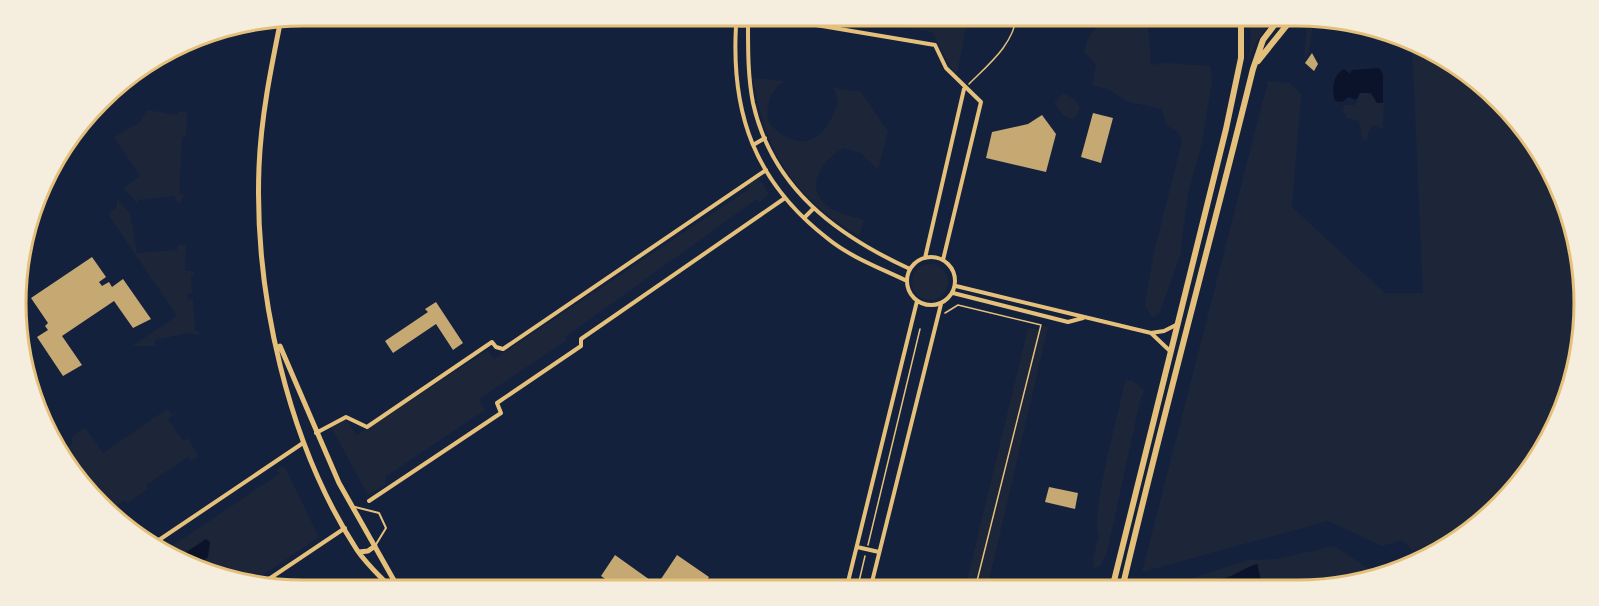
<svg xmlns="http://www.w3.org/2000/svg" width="1599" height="606" font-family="Lato,sans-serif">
  <rect width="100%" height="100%" fill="#14213d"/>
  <path fill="#1d2539" d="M824,15H968L958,70L954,74L953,72L932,32Z
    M1117,15H1147L1151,65L1166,63L1210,66L1212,81L1202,142L1188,194L1180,256L1160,312L1153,318L1145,306L1154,252L1182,141L1177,131L1166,125L1162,109L1128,102L1108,89L1092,85L1096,64L1084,52C1089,31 1095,26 1116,21Z
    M1249,16L1273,19L1256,42L1248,62L1251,40Z
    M1310,17H1314L1309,52L1304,61L1307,19Z
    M1412,45L1472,75L1546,159L1582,266L1574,378L1536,463L1486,519L1413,551L1402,540L1382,546L1328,521L1142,572L1268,81L1290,83L1301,94L1292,207L1385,293H1423Z
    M753,78L786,81C770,89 766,104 768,121C781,139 806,151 824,130C830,123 834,112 838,104L834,88L861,92L888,131L878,170L861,153L844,148C824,158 804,185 825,204C835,213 851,216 864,220L859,236C794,197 765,153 753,78Z
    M1366,92L1383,103L1384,97L1383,130L1374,125L1369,130L1367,141L1362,138L1359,121L1347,118L1342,109L1345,105H1355L1360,93Z
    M1063,93L1074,99L1080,108L1076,117L1072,119L1064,116L1054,103Z
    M147,110L177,115L179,111L187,112L186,137H182L179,194L184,195L181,202L178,203L174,196L138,200V204L123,188L140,176L114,137L140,122Z
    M759,178L769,194L760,202L757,199L565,337L567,340L479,399L485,410L385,477L386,484L368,495L331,427L345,418L357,435L488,350L494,359L749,189L748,185Z
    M117,199L130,214L137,253L177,250L178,245L186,244L185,271H194L195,275H191L192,293L187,294L188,300L193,299L195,330L200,333L198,335L189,333L155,340V346H132L177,316L108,214L117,207Z
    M912 282a18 18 0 1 1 36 0a18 18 0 1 1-36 0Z
    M1043,326L1048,327L987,589H965L1028,328L1042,330Z
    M1131,380L1144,390L1140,401L1107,552L1101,565L1094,569L1093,558L1099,536C1089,518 1120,408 1125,381Z
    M167,409L173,415L168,419L183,441L188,438L198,456L191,461L188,457L146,485L148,489L128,503L125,500L109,511L63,463L59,453L73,443L71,438L85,427L103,453Z
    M281,467L285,468L319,537L249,584L228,581L166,550L279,474L277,469Z
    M1334,546L1379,575L1334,588L1263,589L1257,564C1241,569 1229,579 1213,586L1214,589H1138V587L1162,588L1248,560L1276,559Z"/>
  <path fill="#0b132b" d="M1379,68L1383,74V103H1377L1371,93H1360L1356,100L1349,97L1342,102L1335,101C1331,89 1333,75 1344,69L1350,74L1352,70Z
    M206,539L210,542L208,557L198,566L179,557Z
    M1257,564L1263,589H1214L1218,579C1232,579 1243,568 1257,564Z"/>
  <path fill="#c6a872" d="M1312,53L1318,64L1314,71L1305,63Z
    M1093,113L1113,118L1101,163L1081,157Z
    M1042,115L1056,134L1046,172L986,158L992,132L1028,124Z
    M92,257L106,277L99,282L102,286L109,282L112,287L123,279L151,319L133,328L114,301L62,336L82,365L63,376L37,337L48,330L45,326L48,323L31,298Z
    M436,302L463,343L453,350L436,324L393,353L385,341L428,312L425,309Z
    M1049,487L1078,493L1075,509L1045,502Z
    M615,555L657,585L677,555L709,577L700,590H651L642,584L638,590H629L614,579L611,583L601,576Z"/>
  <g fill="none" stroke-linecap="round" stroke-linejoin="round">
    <path stroke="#e5c07b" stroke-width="1.5" d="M969,84C990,63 1013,45 1017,15
      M945,313L958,305L1041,325L975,589
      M868,545L920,329
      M857,590L865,556"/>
    <path stroke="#e5c07b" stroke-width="2" d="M355,507L379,513L386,528L375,546"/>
    <path stroke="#e5c07b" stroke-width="4" d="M722,15C733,29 751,29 763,15
      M762,16L935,45L946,68L981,102L943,260
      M736,26C731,114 755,182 827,238C850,257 880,268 907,281
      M748,26C748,52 748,77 753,103C772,188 836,235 910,269
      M753,145L765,138
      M804,218L813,209
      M907 281a24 24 0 1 1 48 0a24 24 0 1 1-48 0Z
      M925,258L964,89
      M956,286L1151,333L1164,331L1178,324
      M953,293L1068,322L1083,318
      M1152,334L1170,351
      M316,433L346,417L367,427L492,342L496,347L503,349L766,170
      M369,501L501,413L497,403L581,346V339L785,198
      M153,544L303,443
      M857,547L879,552
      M260,585L345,528
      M846,590L917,301
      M870,590L941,304"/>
    <path stroke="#e5c07b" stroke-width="5" d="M281,19C271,68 261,117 259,167C254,293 288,444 357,550C367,565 382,578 394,591
      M280,346L339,483L400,591
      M359,552L368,551L375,546"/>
    <path stroke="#e5c07b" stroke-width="6" d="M1258,61L1295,15
      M1112,589L1226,129L1241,58V15
      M1122,589C1163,415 1210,243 1253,69L1263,40L1282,15"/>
  </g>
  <path d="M0 0H1599V606H0ZM303 26H1297A277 277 0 0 1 1574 303V303A277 277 0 0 1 1297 580H303A277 277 0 0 1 26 303V303A277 277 0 0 1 303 26Z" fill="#f5edde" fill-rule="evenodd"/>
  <path fill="none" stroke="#e5c07b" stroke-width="3" d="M303 26H1297A277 277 0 0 1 1574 303V303A277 277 0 0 1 1297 580H303A277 277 0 0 1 26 303V303A277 277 0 0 1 303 26Z"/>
</svg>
